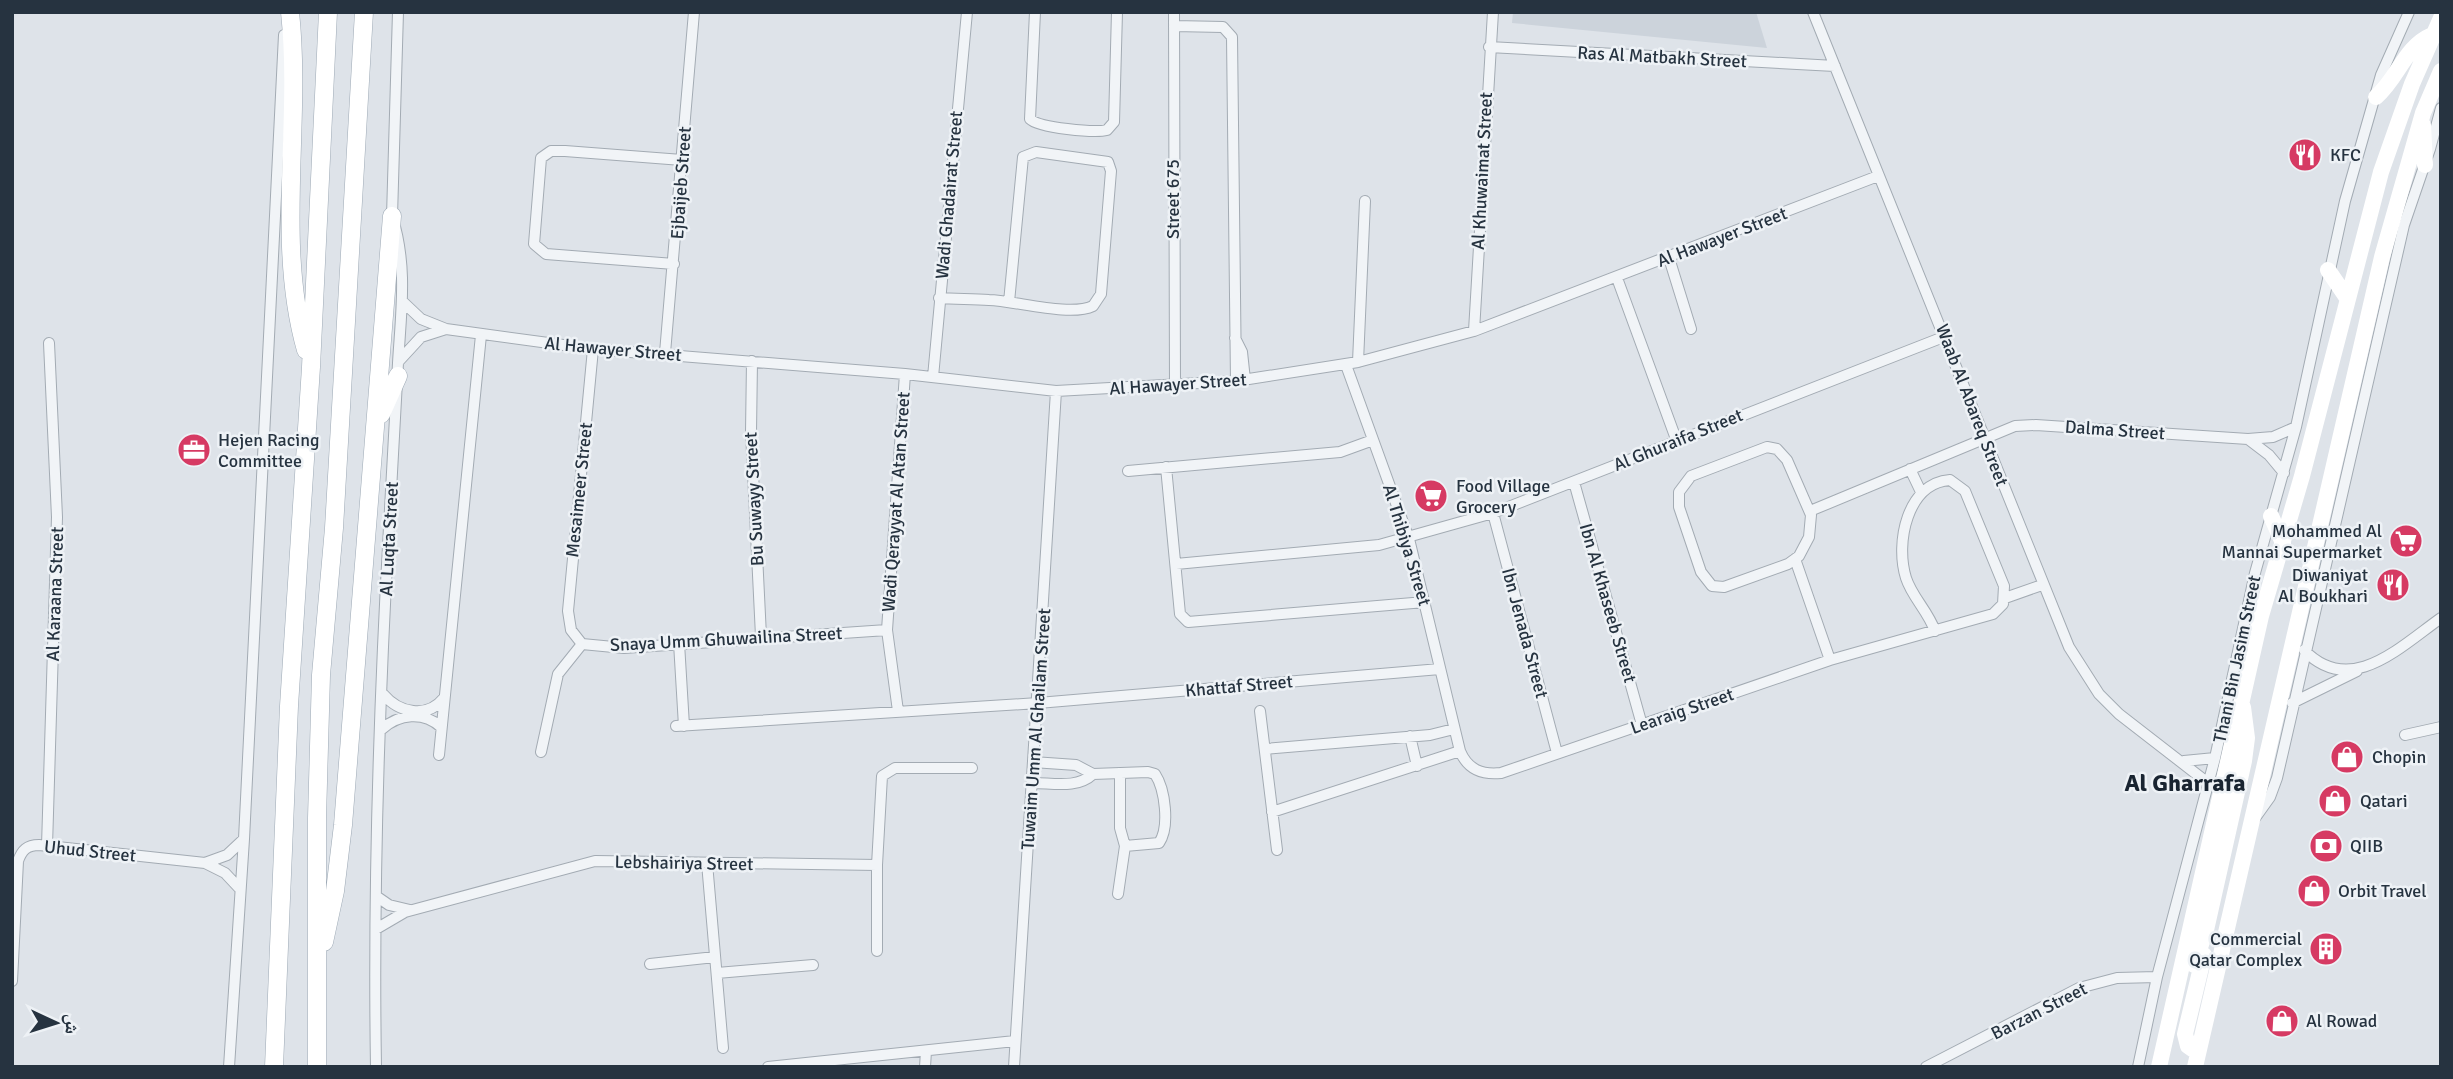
<svg xmlns="http://www.w3.org/2000/svg" width="2453" height="1079" font-family="Signika,'Noto Naskh Arabic',sans-serif">
  <rect width="100%" height="100%" fill="#dee3e9"/>
  <path fill="#ccd3db" d="M1513,12H1756L1767,48L1512,23Z"/>
  <g fill="none" stroke-linecap="round" stroke-linejoin="round">
    <defs>
      <path id="street" d="M1035,12L1030,119C1039,128 1095,133 1107,130L1114,122L1117,12
        M1174,12L1175,386
        M1813,12L2069,647L2099,694L2119,714L2208,783
        M1174,26L1223,27L1232,37L1236,381
        M1489,47L1835,66
        M1669,258L1691,329
        M674,264L546,254L534,244L541,158L551,151H565L682,160
        M1617,278L1676,439
        M939,298C956,299 973,299 989,300C1017,301 1070,317 1093,306L1101,294L1111,171L1108,162L1036,152L1023,157L1009,302
        M402,301L421,319L446,329L593,349L905,374L1056,391L1236,381L1358,362L1474,331L1878,176
        M1474,331L1493,12
        M1235,338L1242,352L1245,380
        M593,349L568,611L571,630L582,644L624,648L887,630
        M665,353L694,12
        M752,361L751,432L761,636
        M398,362L421,337L446,329
        M1358,362L1365,201
        M1346,365L1409,539L1460,751C1468,770 1482,775 1501,773L1830,660L1993,614L2003,604L2004,586L1965,491L1950,480C1907,483 1895,543 1906,578C1912,597 1928,611 1935,631
        M933,377L967,12
        M2248,439L2269,455L2284,473
        M1767,447L1777,449L1787,460L1811,515L1809,537L1799,556L1788,564L1724,587L1712,586L1701,572L1679,507V492L1691,476Z
        M1166,467L1180,614L1188,622L1425,602
        M1910,469L1921,492
        M1128,471L1340,452L1373,440
        M1574,482L1642,725
        M1810,511L2015,426L2036,425L2248,439L2273,437L2296,427
        M1493,513L1557,753
        M1795,559L1830,660
        M1176,564L1379,545L1493,513L1946,336
        M2005,598L2042,585
        M679,643L684,726
        M2304,650C2350,698 2400,647 2441,618
        M383,694C399,713 427,719 444,698
        M2292,703L2357,671
        M898,711L887,630L905,374
        M1260,711L1277,850
        M676,726L1038,703L1440,669
        M382,729C399,714 423,711 441,727
        M2405,735L2441,727
        M1410,736L1417,766
        M1265,749L1430,735L1454,729
        M541,752L558,674L582,644
        M439,755L481,335
        M2184,761L2215,758
        M1033,762L1076,765L1093,774L1148,772L1155,774C1165,789 1170,827 1159,843L1125,846L1120,828V773
        M1033,783C1053,783 1077,789 1093,774
        M1272,812L1460,751
        M2255,818L2270,797L2277,778L2404,225L2430,149L2441,108
        M47,846L57,517L49,343
        M205,863L227,855L243,840
        M707,863L723,1048
        M1118,894L1125,846
        M376,896L389,905L410,910
        M376,929L405,912L595,861L877,865
        M877,951V865L882,776L895,768H972
        M650,964L715,957
        M717,973L813,965
        M12,981L18,861C22,850 27,845 39,845L205,863L225,873L240,889
        M229,1067L244,839L284,35
        M376,1067C373,887 379,706 389,527C392,472 395,418 398,363C401,312 408,266 392,216L398,12
        M768,1067L1015,1041
        M925,1067L926,1051
        M1014,1067L1056,391
        M1926,1067L2079,988L2117,978L2157,977
        M2138,1067L2157,977L2215,758L2255,573L2296,427L2345,201L2381,75L2409,12"/>
      <path id="primary" d="M290,12C302,123 275,242 306,350
        M381,414L398,376
        M324,942L335,891L343,825L392,216
        M274,1067L289,706L311,367L328,12
        M317,1067V818L321,675L334,528L364,12"/>
    </defs>
    <use href="#street" stroke="#a3abb3" stroke-width="12"/>
    <use href="#primary" stroke="#9da9b5" stroke-width="19"/>
    <use href="#street" stroke="#f1f4f7" stroke-width="10"/>
    <path stroke="#fff" stroke-width="16" d="M2376,97C2399,77 2404,47 2432,35
      M2423,125L2425,165
      M2328,270L2347,298
      M2271,516L2283,543
      M2194,965L2206,930L2244,761L2247,738L2243,707
      M2198,1053L2188,1046L2185,1034L2204,955
      M2159,1067L2261,616L2302,476L2381,172L2412,84L2441,18
      M2195,1067L2382,257L2423,113L2441,71"/>
    <use href="#primary" stroke="#fff" stroke-width="18"/>
  </g>
  <defs>
    <symbol id="restaurant-disc" viewBox="-11 -11 22 22"><circle r="9.5" fill="#d63a63" stroke="#eef2f6"/><path d="M-5-6h1v4h1v-4h1v4h1v-4h1v5L-1.5 .5V6h-2V.5L-5-1ZM5-6V6H3V1.5H1.5Q1.5-4 5-6Z" fill="#fff"/></symbol>
    <symbol id="office-disc" viewBox="-11 -11 22 22"><circle r="9.5" fill="#d63a63" stroke="#eef2f6"/><path d="M-6-3h4V-5.5h4V-3h4V5H-6ZM-1-4.5V-3h2v-1.5ZM-6 0V1H6V0Z" fill="#fff"/></symbol>
    <symbol id="supermarket-disc" viewBox="-11 -11 22 22"><circle r="9.5" fill="#d63a63" stroke="#eef2f6"/><path d="M-6-5.5h2.5l.6 2H6L4.5 2H-2.5L-4.4-4H-6ZM-1.5 3.2a1.3 1.3 0 1 0 .1 0ZM3 3.2a1.3 1.3 0 1 0 .1 0Z" fill="#fff"/></symbol>
    <symbol id="shop-disc" viewBox="-11 -11 22 22"><circle r="9.5" fill="#d63a63" stroke="#eef2f6"/><path d="M-5-2.5h2.3a2.7 3.5 0 0 1 5.4 0H5L5.5 6h-11ZM-1.5-2.5h3a1.5 2.3 0 0 0-3 0Z" fill="#fff"/></symbol>
    <symbol id="bank-disc" viewBox="-11 -11 22 22"><circle r="9.5" fill="#d63a63" stroke="#eef2f6"/><path d="M-6-4H6V4H-6ZM0-2.3a2.3 2.3 0 1 0 0 4.6a2.3 2.3 0 1 0 0-4.6Z" fill="#fff"/></symbol>
    <symbol id="building-disc" viewBox="-11 -11 22 22"><circle r="9.5" fill="#d63a63" stroke="#eef2f6"/><path d="M-4-6H4V6H1V3H-1V6H-4ZM-2.5-4.3h1.7v1.8h-1.7ZM.8-4.3h1.7v1.8H.8ZM-2.5-1h1.7V.8h-1.7ZM.8-1h1.7V.8H.8Z" fill="#fff"/></symbol>
  </defs>
  <g fill-rule="evenodd">
    <use href="#restaurant-disc" x="2286" y="136" width="38" height="38"/>
    <use href="#office-disc" x="175" y="431" width="38" height="38"/>
    <use href="#supermarket-disc" x="1412" y="477" width="38" height="38"/>
    <use href="#supermarket-disc" x="2387" y="522" width="38" height="38"/>
    <use href="#restaurant-disc" x="2374" y="566" width="38" height="38"/>
    <use href="#shop-disc" x="2328" y="738" width="38" height="38"/>
    <use href="#shop-disc" x="2316" y="782" width="38" height="38"/>
    <use href="#bank-disc" x="2307" y="827" width="38" height="38"/>
    <use href="#shop-disc" x="2295" y="872" width="38" height="38"/>
    <use href="#building-disc" x="2307" y="930" width="38" height="38"/>
    <use href="#shop-disc" x="2263" y="1002" width="38" height="38"/>
  </g>
  <g text-anchor="middle" stroke-width="5" stroke-linejoin="round" paint-order="stroke">
    <g font-size="18" fill="#263340" stroke="#eef2f6">
      <text transform="translate(1662 57) rotate(3)" y="6">Ras Al Matbakh Street</text>
      <text transform="translate(1482 171) rotate(-87)" y="6">Al Khuwaimat Street</text>
      <text transform="translate(681 183) rotate(-86)" y="6">Ejbaijeb Street</text>
      <text transform="translate(949 195) rotate(-85)" y="6">Wadi Ghadairat Street</text>
      <text transform="translate(1173 199) rotate(-90)" y="6">Street 675</text>
      <text transform="translate(1722 237) rotate(-21)" y="6">Al Hawayer Street</text>
      <text transform="translate(613 349) rotate(5)" y="6">Al Hawayer Street</text>
      <text transform="translate(1178 384) rotate(-4)" y="6">Al Hawayer Street</text>
      <text transform="translate(1972 405) rotate(69)" y="6">Waab Al Abareq Street</text>
      <text transform="translate(2115 430) rotate(4)" y="6">Dalma Street</text>
      <text transform="translate(1678 440) rotate(-22)" y="6">Al Ghuraifa Street</text>
      <text transform="translate(579 490) rotate(-84)" y="6">Mesaimeer Street</text>
      <text transform="translate(754 499) rotate(-93)" y="6">Bu Suwayy Street</text>
      <text transform="translate(896 502) rotate(-86)" y="6">Wadi Qerayyat Al Atan Street</text>
      <text transform="translate(389 539) rotate(-87)" y="6">Al Luqta Street</text>
      <text transform="translate(1407 545) rotate(73)" y="6">Al Thibiya Street</text>
      <text transform="translate(55 594) rotate(-88)" y="6">Al Karaana Street</text>
      <text transform="translate(1608 603) rotate(74)" y="6">Ibn Al Khaseeb Street</text>
      <text transform="translate(1525 633) rotate(75)" y="6">Ibn Jenada Street</text>
      <text transform="translate(726 639) rotate(-3)" y="6">Snaya Umm Ghuwailina Street</text>
      <text transform="translate(2237 659) rotate(-78)" y="6">Thani Bin Jasim Street</text>
      <text transform="translate(1239 686) rotate(-5)" y="6">Khattaf Street</text>
      <text transform="translate(1682 711) rotate(-19)" y="6">Learaig Street</text>
      <text transform="translate(1036 729) rotate(-86)" y="6">Tuwaim Umm Al Ghailam Street</text>
      <text transform="translate(90 851) rotate(6)" y="6">Uhud Street</text>
      <text transform="translate(684 863) rotate(1)" y="6">Lebshairiya Street</text>
      <text transform="translate(2039 1011) rotate(-27)" y="6">Barzan Street</text>
    </g>
    <g font-size="18" fill="#263340" stroke="#eef2f6" text-anchor="start">
      <text x="2330" y="161">KFC</text>
      <text x="218" y="446">Hejen Racing<tspan x="218" dy="21">Committee</tspan></text>
      <text x="1456" y="492">Food Village<tspan x="1456" dy="21">Grocery</tspan></text>
      <text x="2382" y="537" text-anchor="end">Mohammed Al<tspan x="2382" dy="21">Mannai Supermarket</tspan></text>
      <text x="2368" y="581" text-anchor="end">Diwaniyat<tspan x="2368" dy="21">Al Boukhari</tspan></text>
      <text x="2372" y="763">Chopin</text>
      <text x="2360" y="807">Qatari</text>
      <text x="2350" y="852">QIIB</text>
      <text x="2338" y="897">Orbit Travel</text>
      <text x="2302" y="945" text-anchor="end">Commercial<tspan x="2302" dy="21">Qatar Complex</tspan></text>
      <text x="2306" y="1027">Al Rowad</text>
    </g>
    <g font-size="24" font-weight="bold" fill="#192431" stroke="#eef2f6">
      <text x="2185" y="791">Al Gharrafa</text>
    </g>
  </g>
  <rect width="2453" height="1079" fill="none" stroke="#263340" stroke-width="28"/>
  <g transform="translate(56 1023) rotate(94)" stroke="#eef2f6" stroke-width="5" paint-order="stroke">
  <path d="M0-5L12 26L0 18L-12 26Z" fill="#263340"/>
  <text y="-10" font-size="19" font-weight="bold" text-anchor="middle" fill="#263340">ش</text>
  </g>
</svg>
